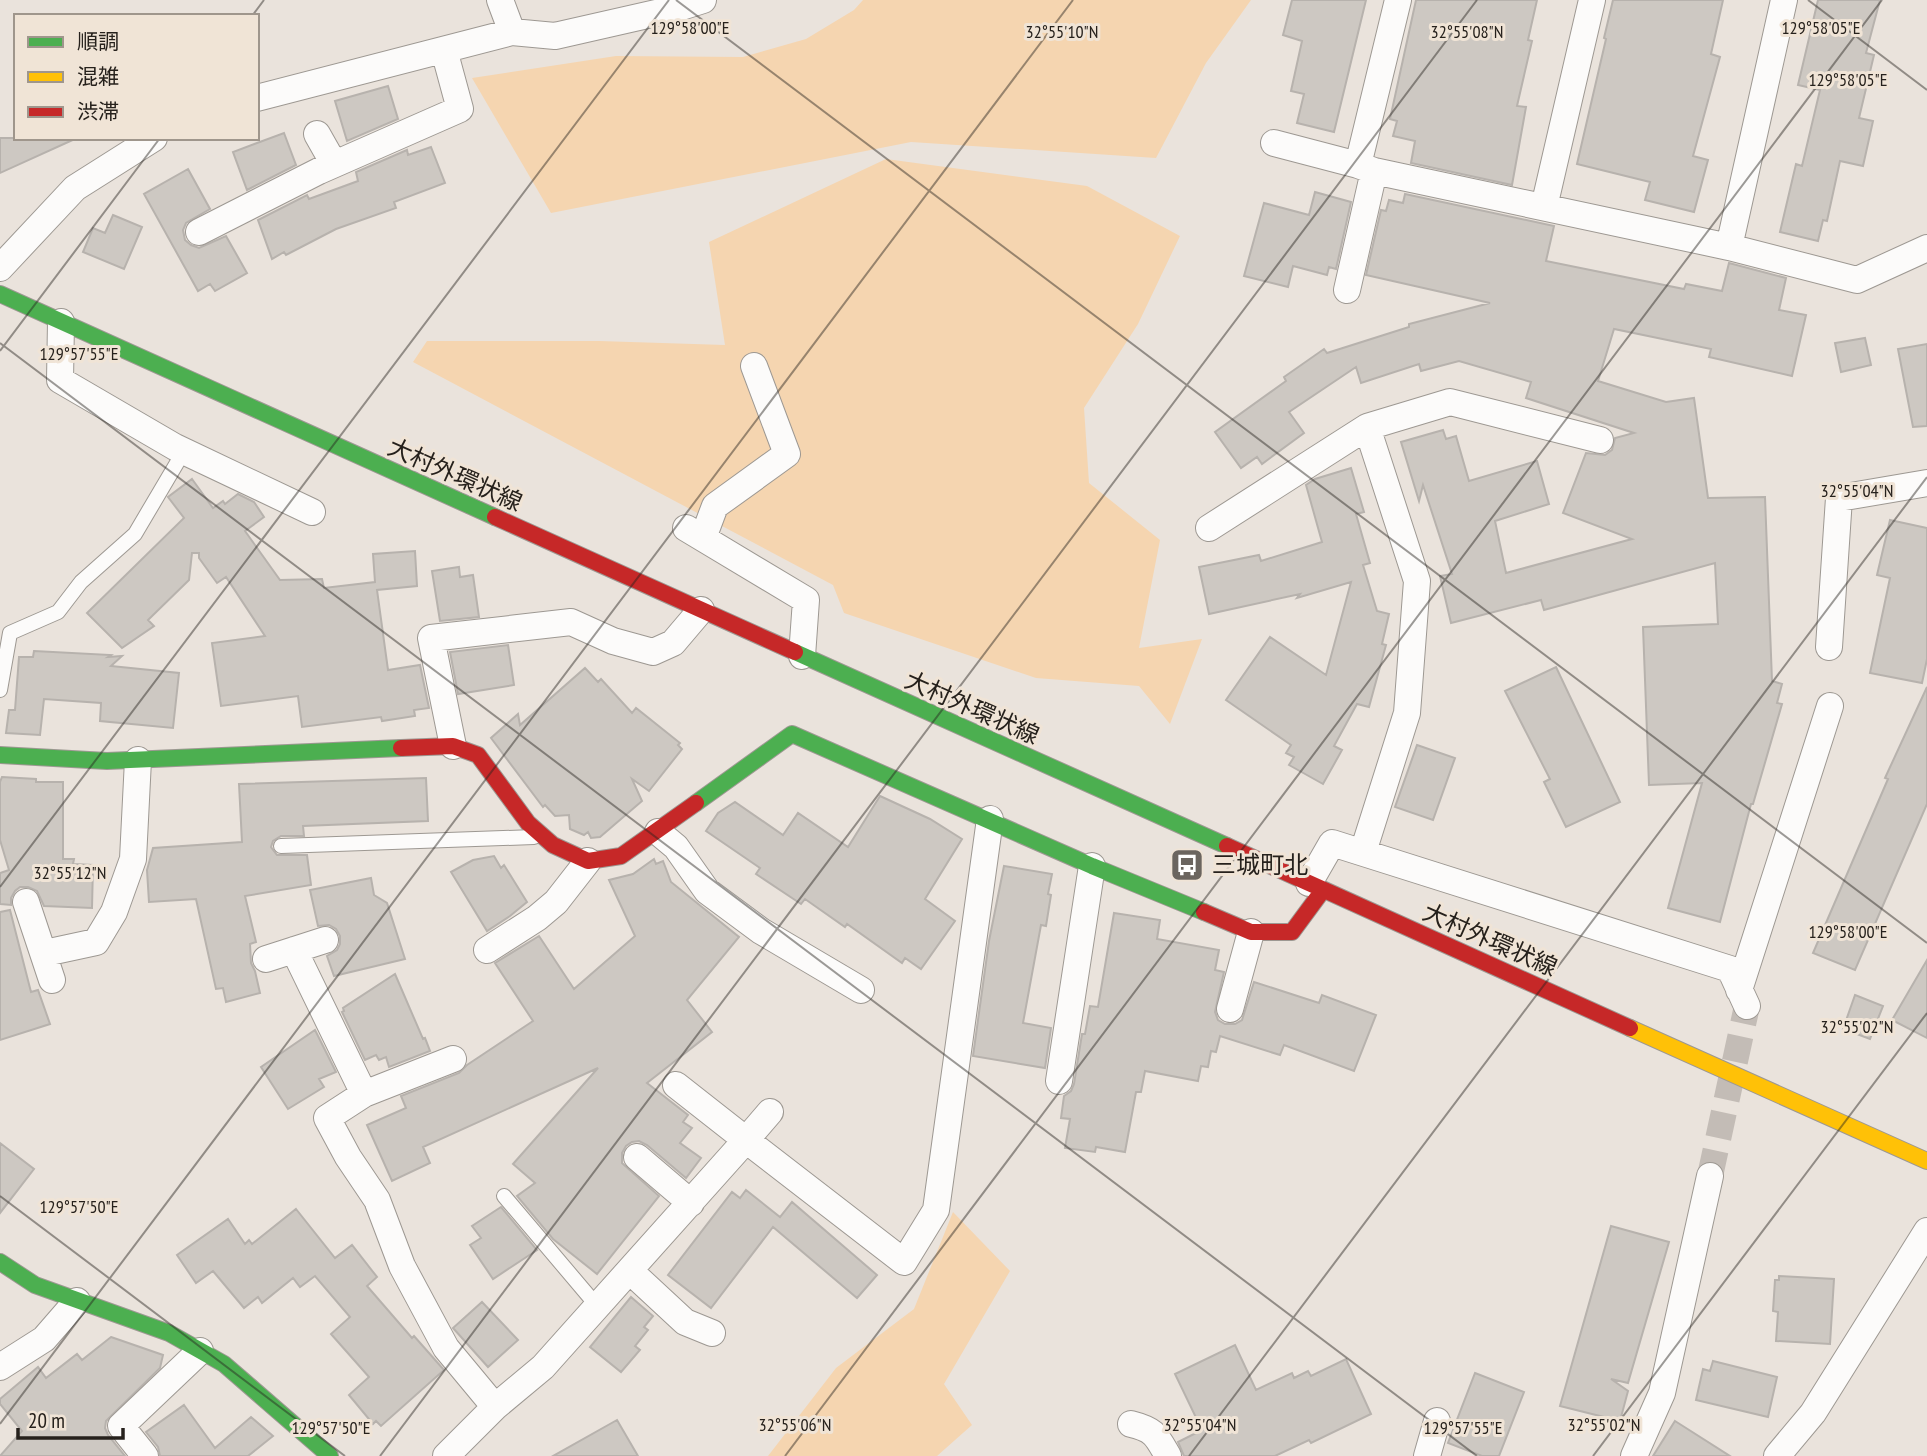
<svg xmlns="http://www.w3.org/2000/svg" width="1927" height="1456" font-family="'PT Sans Narrow','Noto Sans JP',sans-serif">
  <rect width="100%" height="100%" fill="#eae3dc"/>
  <path fill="#f5d5b0" d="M863,0H1251L1206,63L1156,158L911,142L551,213L472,78L616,56L743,57L806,39L854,10Z
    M886,159L1087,186L1180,236L1138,324L1084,408L1089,483L1160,540L1139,648L1202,639L1170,724L1139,686L1036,678L844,613L833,585L413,362L427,341H599L725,345L709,242Z
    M953,1212L1010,1271L944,1384L972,1425L937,1456H768L836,1368L914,1309Z"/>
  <path fill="#cdc8c2" stroke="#b7b2ad" stroke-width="2" d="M1292,0H1366L1334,132L1297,123L1304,94L1291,91L1302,41L1283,35Z
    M1416,0H1537L1528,40L1532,41L1517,106L1526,107L1512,185L1411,163L1415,141L1393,136L1397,121L1390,119Z
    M1613,0H1723L1711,54L1720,57L1693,156L1708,160L1694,212L1645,200L1650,182L1577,164L1606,39L1604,38Z
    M1818,0H1880L1866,53L1874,55L1859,118L1873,121L1863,166L1840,161L1827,221L1823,220L1818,241L1780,232L1796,164L1802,166L1820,90L1798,85Z
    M388,86L398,119L347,141L335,101Z
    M284,133L296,165L247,190L233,152Z
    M0,138H77L0,173Z
    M431,147L445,183L394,202L396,208L336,229L286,255L284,252L272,259L258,220L307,195L309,199L358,181L356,172L407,150L408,155Z
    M188,169L210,209L186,223L183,230L185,240L191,245L199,248L226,236L247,273L215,291L210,284L198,291L144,194Z
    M1315,192L1351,202L1336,269L1329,267L1327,275L1293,266L1288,287L1244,276L1264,203L1309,215Z
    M1405,194L1554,226L1546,261L1684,289L1686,284L1722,291L1729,263L1786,278L1779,310L1806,315L1792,376L1709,357L1711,349L1614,329L1598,381L1666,402L1694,398L1708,498L1765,497L1772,681L1782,684L1777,703L1782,704L1753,804H1751L1720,922L1668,908L1702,783L1649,785L1643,627L1718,624L1715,563L1544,610L1541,600L1451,623L1440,576L1452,574L1423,485L1419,501L1401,442L1443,430L1446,439L1456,436L1469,481L1537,461L1549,504L1495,521L1506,573L1632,539L1563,513L1586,453L1605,455L1612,450L1615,438L1634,433L1526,398L1531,382L1459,361L1421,371L1419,364L1361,383L1356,367L1289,412L1304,433L1262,464L1257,457L1241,468L1215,432L1286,381L1284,377L1324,349L1327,353L1409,327V324L1490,303L1366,275L1381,210L1386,211L1389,200L1403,203Z
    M113,215L142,227L124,269L83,252L93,228L105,233Z
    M1865,338L1871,365L1841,372L1835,343Z
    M1927,344V426L1913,427L1898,349Z
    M1351,468L1364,512L1356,514L1370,563L1363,565L1377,611L1389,614L1382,644L1386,645L1369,707L1357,704L1334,746L1342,750L1323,784L1289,765L1294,757L1286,753L1291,745L1226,700L1270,637L1326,675L1351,582L1297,598L1300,594L1209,614L1199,567L1259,555L1261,561L1322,542L1306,485L1315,479Z
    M192,479L213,508L223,501L225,504L238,494L254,502L264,517L245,531L280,580L322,579L324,588L375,582L373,554L415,551L417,586L377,590L388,670L420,665L429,708L414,710L415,716L382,721L381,717L302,727L298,696L221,706L212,643L265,636L226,577L217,583L199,558V553H192L189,580L148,620L154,626L122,648L87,613L184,518L168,497Z
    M1890,520L1927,528V659L1922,683L1870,673L1890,578L1877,575Z
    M459,567L460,577L473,575L479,617L440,621L432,571Z
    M508,645L514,685L458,694L450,652Z
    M34,651L111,655L108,657L122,656L111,666L179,673L173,728L100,721L101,703L44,699L40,735L6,733L9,710H15L19,657H33Z
    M1556,667L1620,802L1566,827L1544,782L1550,779L1505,691Z
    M585,668L598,682L601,679L632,713L636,708L680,743L678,745L682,749L649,791L632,779L642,801L600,837L591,838L588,832L584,835L570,829L569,815L555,816L545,805L543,807L491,738L518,714L520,725Z
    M1927,687V804L1855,970L1813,953L1888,779L1885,778Z
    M1417,745L1455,758L1433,820L1395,807Z
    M2,777L36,779V782H63V859H74L73,864L93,865L92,908L44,906L37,891L28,887H20L15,891L11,898V905L0,904V873L9,870L0,840V782Z
    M426,778L428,821L303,826L304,836H281L273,841L271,847L277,855H307L311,885L245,896L256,942L250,944L251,963L255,971L260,993L226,1002L223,988L216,989L196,899L149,902L147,870L153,848L242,842L239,784Z
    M880,796L930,819L962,839L925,899L955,921L921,969L905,958L902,963L847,924L845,927L805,899L801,904L756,874L760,868L706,831L718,813L735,802L783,835L798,813L848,847Z
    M494,856L501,868L504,865L527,902L510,916L487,931L451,872L473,860Z
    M654,859L656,864L663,861L671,882L739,937L687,1000L712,1032L647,1083L688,1115L683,1122L692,1128L680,1143L701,1158L686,1178L647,1145L639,1141L632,1142L626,1146L622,1153V1163L659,1196L597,1274L553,1239L517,1196L535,1183L513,1164L598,1068L423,1147L430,1163L392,1181L367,1125L406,1108L401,1096L459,1073L467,1065L533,1021L495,963L539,936L574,989L635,936L609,880L633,874Z
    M1004,866L1052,874L1048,894L1051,895L1046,926L1041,925L1023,1023L1051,1028L1045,1068L973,1056L989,941Z
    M371,878L374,895L387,903L405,959L334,976L327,956L337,950L340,944V936L336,929L329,925L318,926L310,890Z
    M10,910L31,992L38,990L50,1024L0,1040V912Z
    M1114,913L1160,920L1157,939L1219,950L1215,970L1224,972L1215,1012L1218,1020L1225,1024H1235L1242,1020L1254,982L1319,1003L1322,995L1376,1015L1354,1071L1284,1045L1280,1055L1220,1036L1216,1052L1211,1051L1208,1067L1201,1066L1198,1081L1145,1071L1141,1092H1136L1125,1152L1096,1147L1095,1152L1065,1148L1070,1119L1061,1118L1064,1096L1071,1091L1074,1084L1082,1034H1085L1090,1006L1098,1007Z
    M1927,960V1038L1892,1020Z
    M395,974L423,1039L425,1038L430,1051L389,1067L386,1057L379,1060L376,1055L365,1060L342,1012L344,1011L343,1008Z
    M1855,995L1883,1006L1870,1039L1843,1029Z
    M315,1030L336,1072L319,1079L324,1087L288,1109L261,1067Z
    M0,1143L34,1169L0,1213Z
    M746,1190L780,1217L792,1202L877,1275L857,1298L773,1227L711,1308L668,1275L732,1192L740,1198Z
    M501,1207L537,1250L493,1279L470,1245L481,1238L472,1226Z
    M296,1209L335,1258L352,1245L377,1277L367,1286L412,1338L414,1336L444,1370L381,1426L376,1421L373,1424L349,1395L369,1377L331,1334L350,1317L315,1276L300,1287L293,1278L262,1303L258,1297L244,1308L213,1271L196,1283L177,1255L228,1219L245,1244L249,1240L252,1244Z
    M1611,1226L1669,1242L1628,1383L1611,1379L1628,1391L1620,1421L1560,1406Z
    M1779,1276L1834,1279L1830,1344L1776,1341L1778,1312L1773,1311L1775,1280H1779Z
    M631,1297L653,1316L644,1327L648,1330L635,1346L640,1350L621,1372L590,1347Z
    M482,1302L518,1340L488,1367L453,1328Z
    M111,1337L163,1355L160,1368L106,1421L105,1428L108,1435L125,1456H0L22,1431L0,1404V1399L38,1367L46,1378L77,1354L82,1360Z
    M1235,1345L1256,1390L1292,1373L1294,1378L1308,1371L1311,1376L1346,1359L1371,1414L1311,1443L1309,1440L1275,1456H1184L1178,1442L1202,1430L1175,1374Z
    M1713,1361L1777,1377L1768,1417L1696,1400L1703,1369L1710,1371Z
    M1475,1373L1524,1392L1499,1456H1482L1448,1443Z
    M184,1405L215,1448L251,1417L273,1436L248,1456H160L158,1447L146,1432Z
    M617,1420L638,1456H553Z
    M1675,1421L1730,1456H1653Z"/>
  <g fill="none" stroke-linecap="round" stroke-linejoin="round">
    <path stroke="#c3bcb6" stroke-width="26" stroke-dasharray="26 13" stroke-linecap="butt" d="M1710,1176L1747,1006"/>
    <defs>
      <path id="lane" d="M0,690L10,633L58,612L81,582L135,534L184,451
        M281,846L534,837
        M504,1196L598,1307"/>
      <path id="street" d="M500,0L512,32
        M1398,0L1358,165L1374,171L1729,247L1857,280L1927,248
        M257,98L512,32L555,36L678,8L703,0
        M317,134L334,164
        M1274,143L1358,165
        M1544,207L1592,0
        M199,232L319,171L460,109L444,50
        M1729,247L1784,0
        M0,268L75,188L154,138
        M1347,290L1374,171
        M61,322L60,380L175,447L312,512
        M686,528L806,600L802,656
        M1209,528L1367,427
        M703,538L715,506L787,454L754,366
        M1829,647L1839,498L1927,483
        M453,746L431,638L571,622L613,641L653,652L673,643L701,610
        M658,832L676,847L707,891L761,931L861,990
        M1363,852L1407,713L1417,581L1367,427L1450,402L1600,440
        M1309,883L1332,843L1730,969L1747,1006
        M26,902L52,980
        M294,950L364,1094L327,1118L348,1157L377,1200L402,1266L446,1348L495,1407
        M487,950L537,918L556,902L588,861
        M45,953L96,942L114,912L133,859L138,760
        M266,959L325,940
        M1739,990L1830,706
        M1230,1009L1251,932
        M1059,1081L1092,866
        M364,1094L453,1059
        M770,1112L746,1140L904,1262L936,1210L990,819
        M637,1157L691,1203
        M630,1271L685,1322L712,1333
        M0,1367L44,1339L77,1301
        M1131,1424C1155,1430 1156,1435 1168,1456
        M145,1456L121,1426L200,1351
        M446,1456L495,1407L543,1367L746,1140L676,1085
        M1427,1456L1437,1421
        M1634,1456L1662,1393L1710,1176
        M1777,1456L1813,1413L1927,1231"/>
      <path id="fast" d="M0,294L495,517
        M795,652L1227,846
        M0,755L107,761L401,748
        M696,803L792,734L1092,866L1204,912
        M0,1262L35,1285L169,1333L224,1364L330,1456"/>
      <path id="slow" d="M1630,1028L1927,1161"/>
      <path id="jam" d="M495,517L795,652
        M401,748L453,746L478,755L528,823L553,845L588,861L621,856L696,803
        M1227,846L1630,1028
        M1204,912L1251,932H1292L1323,890"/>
    </defs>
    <use href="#lane" stroke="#9d9892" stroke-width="16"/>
    <use href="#street" stroke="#9d9892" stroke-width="28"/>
    <use href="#fast" stroke="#9d9892" stroke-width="18"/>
    <use href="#slow" stroke="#9d9892" stroke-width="18"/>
    <use href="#jam" stroke="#9d9892" stroke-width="18"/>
    <use href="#lane" stroke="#fcfbfa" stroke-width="14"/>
    <use href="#street" stroke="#fcfbfa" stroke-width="26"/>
    <use href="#fast" stroke="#4caf50" stroke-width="16"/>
    <use href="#slow" stroke="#ffc107" stroke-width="16"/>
    <use href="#jam" stroke="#c62828" stroke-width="16"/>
  </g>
  <path fill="none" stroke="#26211c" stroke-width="2" stroke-opacity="0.45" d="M676,0L1927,943M1808,0L1927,90M252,16L264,0M0,343L1477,1456M0,351L160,138M0,887L669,0M0,1196L345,1456M0,1424L1073,0M380,1456L1477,0M785,1456L1882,0M1189,1456L1927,477M1593,1456L1927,1013"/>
  <defs>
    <symbol id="bus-square" viewBox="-11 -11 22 22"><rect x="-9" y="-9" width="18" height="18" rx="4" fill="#6b655f" stroke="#f0e4d6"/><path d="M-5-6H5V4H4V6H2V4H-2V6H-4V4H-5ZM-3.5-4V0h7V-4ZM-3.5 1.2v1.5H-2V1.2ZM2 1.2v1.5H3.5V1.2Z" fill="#fff"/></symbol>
  </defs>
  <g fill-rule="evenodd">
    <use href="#bus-square" x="1168" y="846" width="38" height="38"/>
  </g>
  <g text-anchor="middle" stroke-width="6" stroke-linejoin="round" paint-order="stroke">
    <g font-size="24" fill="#26211c" stroke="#f0e4d6">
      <text transform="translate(455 475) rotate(24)" y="8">大村外環状線</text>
      <text transform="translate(972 708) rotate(24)" y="8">大村外環状線</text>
      <text transform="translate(1490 940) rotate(24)" y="8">大村外環状線</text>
    </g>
    <g font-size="24" fill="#26211c" stroke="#f0e4d6" text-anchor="start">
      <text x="1212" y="873">三城町北</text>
    </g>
  </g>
  <g font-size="18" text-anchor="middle" fill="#26211c" stroke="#f0e4d6" stroke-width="6" stroke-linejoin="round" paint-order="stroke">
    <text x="690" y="34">129°58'00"E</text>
    <text x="1821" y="34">129°58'05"E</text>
    <text x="1062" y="38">32°55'10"N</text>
    <text x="1467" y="38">32°55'08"N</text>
    <text x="1848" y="86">129°58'05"E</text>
    <text x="79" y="360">129°57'55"E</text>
    <text x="1857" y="497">32°55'04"N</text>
    <text x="70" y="879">32°55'12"N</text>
    <text x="1848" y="938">129°58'00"E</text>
    <text x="1857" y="1033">32°55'02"N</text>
    <text x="79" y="1213">129°57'50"E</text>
    <text x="795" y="1431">32°55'06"N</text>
    <text x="1200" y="1431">32°55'04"N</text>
    <text x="1604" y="1431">32°55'02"N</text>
    <text x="331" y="1434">129°57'50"E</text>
    <text x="1463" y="1434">129°57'55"E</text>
  </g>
  <rect x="14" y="14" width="245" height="126" fill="#f0e4d6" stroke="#9f968c" stroke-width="2"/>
  <rect x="28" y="37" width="35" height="10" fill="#4caf50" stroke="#9f968c" stroke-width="2"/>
  <text x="77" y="49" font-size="21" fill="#26211c">順調</text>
  <rect x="28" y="72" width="35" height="10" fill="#ffc107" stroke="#9f968c" stroke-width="2"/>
  <text x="77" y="84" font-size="21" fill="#26211c">混雑</text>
  <rect x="28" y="107" width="35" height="10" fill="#c62828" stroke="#9f968c" stroke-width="2"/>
  <text x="77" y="119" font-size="21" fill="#26211c">渋滞</text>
  <path d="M18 1428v10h105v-10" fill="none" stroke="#26211c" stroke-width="3.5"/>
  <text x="28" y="1428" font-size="21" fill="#26211c" stroke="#f0e4d6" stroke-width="5" paint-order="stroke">20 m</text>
</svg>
